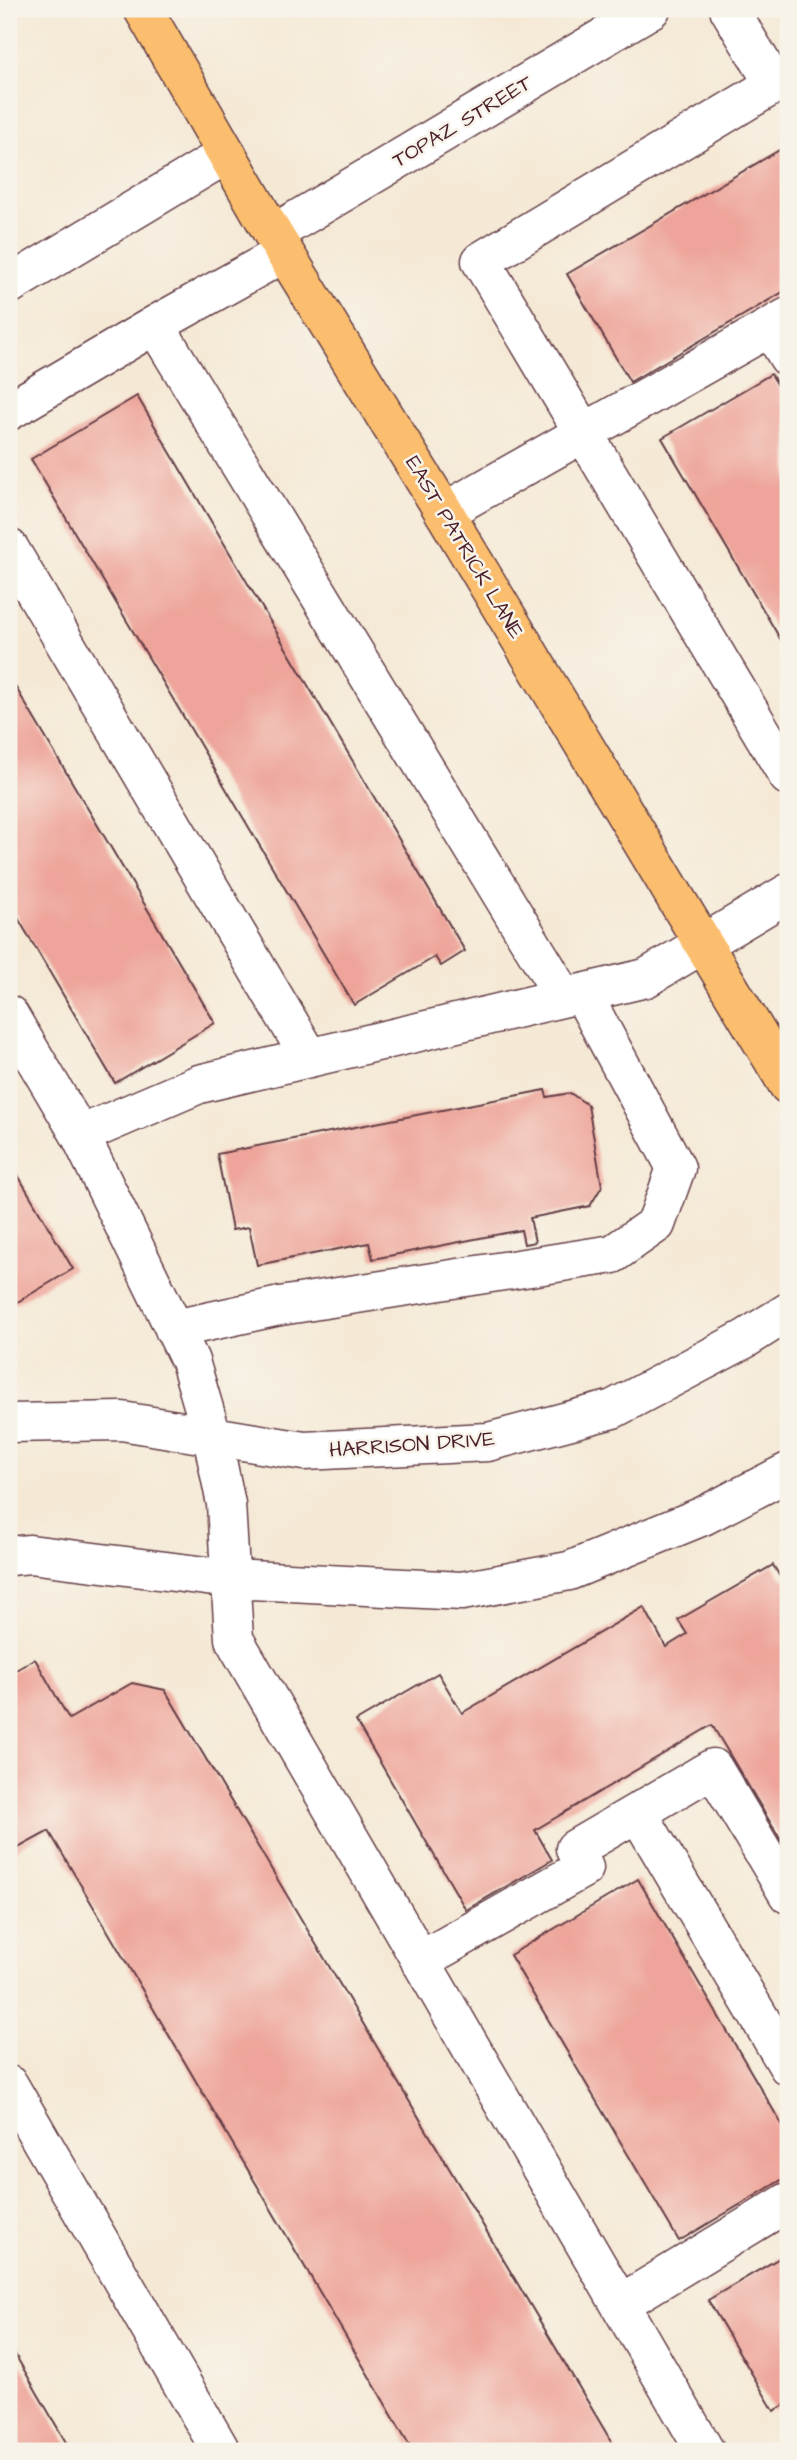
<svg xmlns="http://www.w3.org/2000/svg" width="797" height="2460" font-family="'Architects Daughter',sans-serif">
  <rect width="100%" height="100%" fill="#f7f3e8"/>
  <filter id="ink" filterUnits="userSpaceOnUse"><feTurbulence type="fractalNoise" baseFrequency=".0143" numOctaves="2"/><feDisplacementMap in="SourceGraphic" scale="14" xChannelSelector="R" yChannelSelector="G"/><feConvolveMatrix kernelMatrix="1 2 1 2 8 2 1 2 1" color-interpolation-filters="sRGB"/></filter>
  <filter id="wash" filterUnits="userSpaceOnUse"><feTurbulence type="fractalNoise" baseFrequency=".00686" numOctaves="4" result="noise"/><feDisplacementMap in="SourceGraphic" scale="28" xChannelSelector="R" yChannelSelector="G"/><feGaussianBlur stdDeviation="1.57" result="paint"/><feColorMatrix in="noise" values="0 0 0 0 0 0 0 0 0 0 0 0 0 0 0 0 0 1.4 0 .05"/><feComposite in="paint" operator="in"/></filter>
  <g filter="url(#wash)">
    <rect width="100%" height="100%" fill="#f5e9d6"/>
    <g id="blocks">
      <path fill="#eea49a" d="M788,145V289L630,382L567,274Z
        M771,374L788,402V652L662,438Z
        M137,396L465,951L441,966L435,957L354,1005L31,459Z
        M9,676L215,1023L115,1083L9,903Z
        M545,1090L547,1097L570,1093L588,1105L602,1186L590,1206L530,1218L535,1242L524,1244L521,1230L373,1259L369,1243L257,1265L249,1227L232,1230L217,1154Z
        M9,1160L73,1269L9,1307Z
        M773,1565L781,1578L788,1580V1852L712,1725L535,1830L552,1860L466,1910L356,1721L438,1673L462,1713L644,1607L666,1647L687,1634L678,1620Z
        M35,1659L69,1719L132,1683L165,1690L617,2451H413L49,1831L9,1853V1674Z
        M638,1879L788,2135V2176L679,2241L510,1955Z
        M788,2253V2403L774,2411L708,2300Z
        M9,2344L71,2451H9Z"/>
    </g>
  </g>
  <g filter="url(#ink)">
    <use href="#blocks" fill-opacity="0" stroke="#643d45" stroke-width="2"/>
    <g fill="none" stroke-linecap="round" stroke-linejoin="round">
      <defs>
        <path id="minor" d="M729,9L774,84
          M788,76L481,261L788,776
          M273,234L651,9
          M9,285L227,154
          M155,325L284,253
          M770,327L788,357
          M9,411L155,325L564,997
          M444,512L788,317
          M9,548L310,1058
          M9,1015L80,1135L190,1361L212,1436L226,1504L234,1639L705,2451
          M80,1135L199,1084L646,978L788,893
          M174,1329L280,1306L613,1254L656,1224L676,1168L582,993
          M9,1423L122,1421L304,1451L488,1442L613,1409L745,1339L788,1312
          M9,1556L30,1554L230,1579L462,1591L569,1571L703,1516L788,1472
          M638,1813L788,2066
          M420,1961L584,1868L575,1849L713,1768L788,1894
          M9,2085L221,2451
          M620,2304L788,2202"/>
        <path id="major" d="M143,9L273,234L444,512L788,1085"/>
      </defs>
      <use href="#minor" stroke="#643d45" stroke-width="41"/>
      <use href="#major" stroke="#643d45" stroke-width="41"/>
      <use href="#minor" stroke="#fff" stroke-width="38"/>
      <use href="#major" stroke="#fabe6e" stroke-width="38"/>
    </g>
  </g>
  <g text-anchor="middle" stroke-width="5" stroke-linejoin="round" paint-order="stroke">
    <g font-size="21" fill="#4a1f2b" stroke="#f7f3e8">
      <text transform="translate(462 121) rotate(-31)" y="7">TOPAZ STREET</text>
      <text transform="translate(465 547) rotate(59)" y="7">EAST PATRICK LANE</text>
      <text transform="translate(412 1444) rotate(-4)" y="7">HARRISON DRIVE</text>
    </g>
  </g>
  <rect width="797" height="2460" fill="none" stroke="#f7f3e8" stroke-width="35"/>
</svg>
